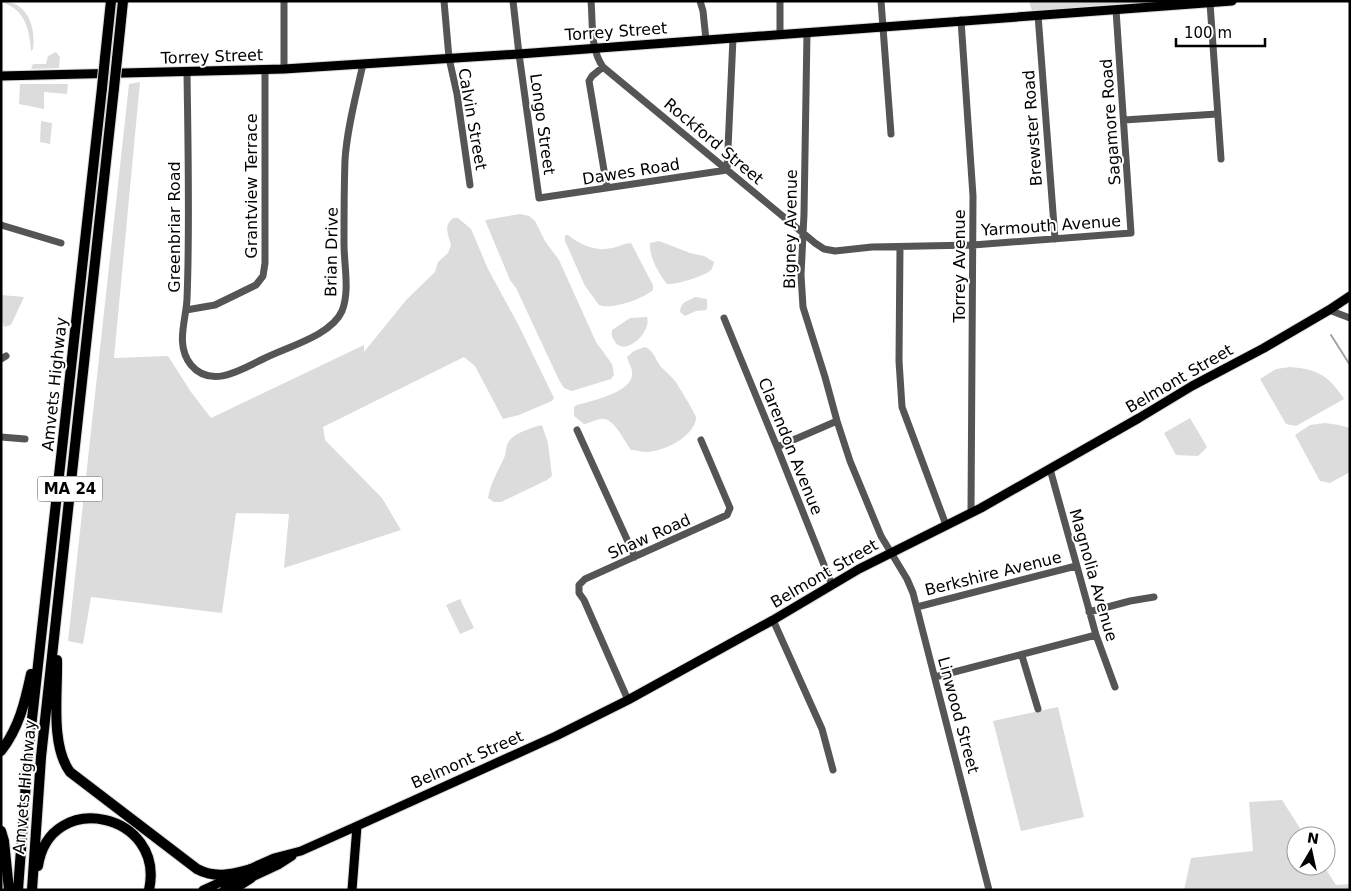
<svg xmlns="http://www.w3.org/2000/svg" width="1351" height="891" font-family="'DejaVu Sans',sans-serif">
  <rect width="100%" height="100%" fill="#fff"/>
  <path fill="#dcdcdc" d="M1,1C27,1 36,26 33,49L31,51C30,35 27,16 12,7C8,4 4,4 1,1Z
    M1029,1H1158L1032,11Z
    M56,52L60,57L59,68L31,69L33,64H46L48,56Z
    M140,82L114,358L168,356L191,392L211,418L364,345V352L407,299L435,272L438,262L448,253L451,245C448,235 443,224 454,218H458L471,229L488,269L519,326L554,398L552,401L519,415L503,419L475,366L464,357L323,427L325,440L382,498L401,530L284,568L289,514L236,513L222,613L91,597L83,644L68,641L129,84Z
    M20,84H68L67,94L44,92V109L19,104Z
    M41,121L52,123L50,144L40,142Z
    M520,214L529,216L535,221L545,241L559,260L596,342L612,364L614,375L611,379L572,391L564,388L559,380L516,288L510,280L485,220Z
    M565,235H568C581,245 595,252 612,248C619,247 624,243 631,243L653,285V290C643,299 611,310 599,305L585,286L565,241Z
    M659,241L690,253L704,256L714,262C713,265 713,267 711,270C705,276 675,285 667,284C659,274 649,257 650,243Z
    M1,295L24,297L11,325L4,327L1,316Z
    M695,297L707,299V308L706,310L696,311L685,316L680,312C681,301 687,302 695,297Z
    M647,317C652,332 625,357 615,342C612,337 611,335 612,330L630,318Z
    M645,347C653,349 656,361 661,367C666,372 671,376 675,381C678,385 696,415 696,417C696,436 663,452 646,452C641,452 636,450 631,450C625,442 614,419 604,419C598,418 591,423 584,424L574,416V407L577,405C590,401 635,392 632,372C632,367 628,362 627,357L634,351Z
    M1290,367C1318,369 1329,376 1344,399L1296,426L1286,424L1260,379L1276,369Z
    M1190,418L1207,447L1198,456L1176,455L1164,433Z
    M1325,423L1339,425L1350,428V472L1330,483L1320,481L1295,435L1310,425Z
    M542,425L548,443L552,476L547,480L501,502H494L488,498C490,484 498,471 504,458C507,452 505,445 510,440C515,433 533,427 542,425Z
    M460,599L474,628L460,634L446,605Z
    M1058,707L1084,817L1021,831L993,721Z
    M1282,800L1305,836H1296V866H1324L1336,885L1350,884V890H1184L1191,858L1253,851L1249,802Z"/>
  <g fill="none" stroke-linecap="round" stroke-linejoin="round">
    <path stroke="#a3a3a3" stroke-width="2" d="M1331,335L1350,365"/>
    <defs>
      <path id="major" d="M1,76L284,69L519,54L1232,1
        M203,890L274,858L301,851L357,826L556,736L628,700L773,620L859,569L981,508L1139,418L1192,386L1264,348L1329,310L1350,296
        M224,890L278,865L292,856
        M352,890L357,826"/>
      <path id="highway" d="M105,58L111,1
        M117,59L123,1
        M57,660C58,692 50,745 70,772L197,869C216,879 232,874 251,869
        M1,751C19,728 25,702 31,674
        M1,831L4,841L9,890
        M38,866C50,788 166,813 149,890
        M18,890L28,755L102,88
        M32,890L41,757L114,88
        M232,890L251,878"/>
    </defs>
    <use href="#major" stroke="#dbdbdb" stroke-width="11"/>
    <use href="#highway" stroke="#dbdbdb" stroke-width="12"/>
    <path stroke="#555" stroke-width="7" d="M444,1L449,58L457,94L470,185
      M513,1L519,54L539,198L727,170L733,38
      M591,1C593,23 590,49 603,67L815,243L824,249L835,251L872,247L973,245L1131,233L1116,10
      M700,1L703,11L706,40
      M780,1V34
      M881,1L891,134
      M1210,3L1221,159
      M1038,15L1055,239
      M961,20L973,196L971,513
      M807,33L804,214L801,275L803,307L825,377L837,421L850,461L881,536L907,579L913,593L989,890
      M603,67L592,76L589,81L607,188
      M284,69V1
      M187,72C188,148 190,224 187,299C186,321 175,345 191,365C211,389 241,370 263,359C286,347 331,336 342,311C350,291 344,265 344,244C344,216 344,188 345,160C347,128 356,96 363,64
      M1124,120L1217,114
      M1,225L61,243
      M900,247L899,361L902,407L946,525
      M186,310L215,305L256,285L263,276L265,263V70
      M1329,310L1350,318
      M724,318L777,447L832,585
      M1,359L6,356
      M577,430L635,557
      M1,437L25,439
      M777,447L837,421
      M1050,469L1096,635L1115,687
      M917,607L1076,566
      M1089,612L1130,601L1154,597
      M773,620L822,729L833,770
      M1022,656L1038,709
      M935,677L1096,635
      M628,700L584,600L579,593V585L585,579L727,515L730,508L701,440"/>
    <use href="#major" stroke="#000" stroke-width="9"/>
    <use href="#highway" stroke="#000" stroke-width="10"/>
    <defs>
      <path id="highway-bridge" d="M102,88L105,58
        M114,88L117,59"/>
    </defs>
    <use href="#highway-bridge" stroke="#dbdbdb" stroke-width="12" stroke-linecap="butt"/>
    <use href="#highway-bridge" stroke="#000" stroke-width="10"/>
  </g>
  <g text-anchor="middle" stroke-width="4" stroke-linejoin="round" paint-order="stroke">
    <rect fill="#fff" stroke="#4c4c4c" stroke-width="1" x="37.5" y="476.5" width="65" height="25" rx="4"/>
    <g font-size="15" font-weight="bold" fill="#000">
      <text x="70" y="494">MA 24</text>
    </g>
    <g font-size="16" fill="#000" stroke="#fff">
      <text transform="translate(616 31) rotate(-4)" y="6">Torrey Street</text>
      <text transform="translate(212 56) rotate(-2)" y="6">Torrey Street</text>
      <text transform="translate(473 119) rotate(80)" y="6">Calvin Street</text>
      <text transform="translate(1110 122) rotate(-94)" y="6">Sagamore Road</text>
      <text transform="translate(543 124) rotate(82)" y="6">Longo Street</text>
      <text transform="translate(1032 128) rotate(-94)" y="6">Brewster Road</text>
      <text transform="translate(714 141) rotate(40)" y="6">Rockford Street</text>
      <text transform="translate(631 171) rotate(-9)" y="6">Dawes Road</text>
      <text transform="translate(251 186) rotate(-90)" y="6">Grantview Terrace</text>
      <text transform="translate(1051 225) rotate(-4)" y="6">Yarmouth Avenue</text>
      <text transform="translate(174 227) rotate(-90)" y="6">Greenbriar Road</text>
      <text transform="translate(790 229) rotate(-89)" y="6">Bigney Avenue</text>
      <text transform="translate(331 252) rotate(-89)" y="6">Brian Drive</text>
      <text transform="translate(959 266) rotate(-90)" y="6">Torrey Avenue</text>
      <text transform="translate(1179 378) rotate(-30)" y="6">Belmont Street</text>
      <text transform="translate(54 384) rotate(-84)" y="6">Amvets Highway</text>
      <text transform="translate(791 446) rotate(68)" y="6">Clarendon Avenue</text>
      <text transform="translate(649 536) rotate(-24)" y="6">Shaw Road</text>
      <text transform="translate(824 573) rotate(-30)" y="6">Belmont Street</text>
      <text transform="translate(993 573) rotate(-14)" y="6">Berkshire Avenue</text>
      <text transform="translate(1094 575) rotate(74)" y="6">Magnolia Avenue</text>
      <text transform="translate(959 715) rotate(75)" y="6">Linwood Street</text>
      <text transform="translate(467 759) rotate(-24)" y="6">Belmont Street</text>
      <text transform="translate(24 787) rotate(-85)" y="6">Amvets Highway</text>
    </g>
  </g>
  <rect width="1351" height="891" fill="none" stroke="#000000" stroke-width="5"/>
  <g transform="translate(1311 851) rotate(9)"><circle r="24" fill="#ffffff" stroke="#999999"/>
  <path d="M0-4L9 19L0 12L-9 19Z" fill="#000000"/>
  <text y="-8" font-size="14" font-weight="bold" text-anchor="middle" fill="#000000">N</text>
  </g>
  <path d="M1176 38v8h89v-8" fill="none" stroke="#000000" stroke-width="2.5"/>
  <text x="1184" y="38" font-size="15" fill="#000000" stroke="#ffffff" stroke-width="4" paint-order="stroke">100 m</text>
</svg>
